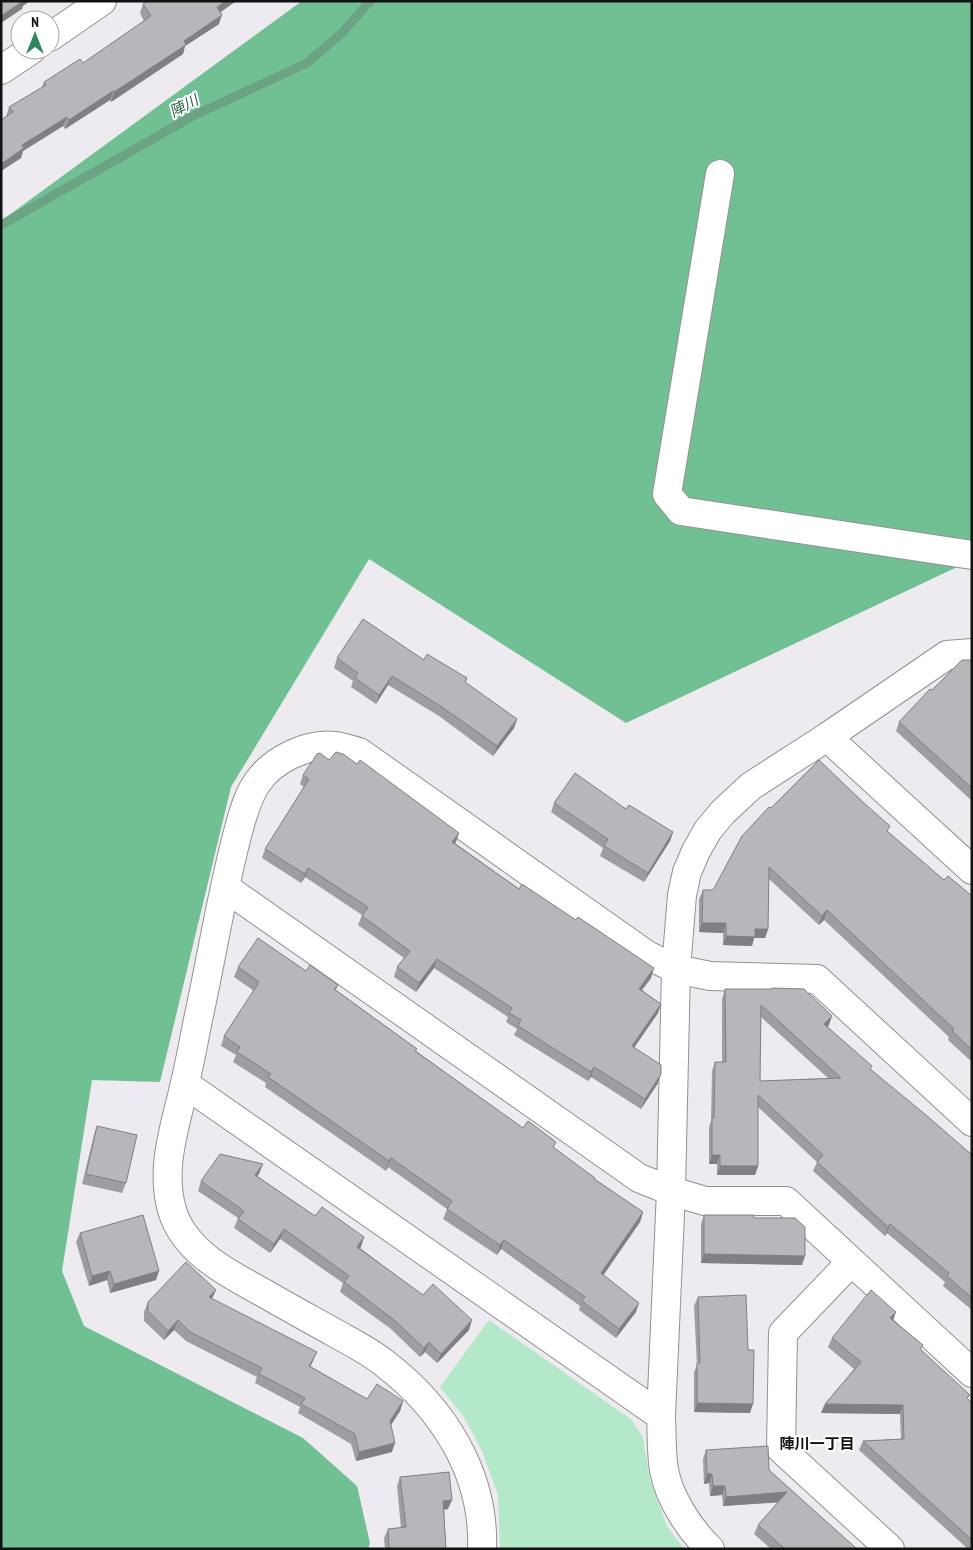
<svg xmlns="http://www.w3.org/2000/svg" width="973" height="1550" font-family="'PT Sans Narrow','Noto Sans JP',sans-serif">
  <rect width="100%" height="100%" fill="#edeaf0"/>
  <path fill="#b3e9c9" d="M489,1320L632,1420L643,1438L650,1480L667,1526L684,1549H500L498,1495L482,1451L464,1417L440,1387Z"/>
  <path fill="#70c094" d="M302,1H972V560L626,723L369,559L231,787L160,1082L92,1080L62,1271L84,1326L303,1438L357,1486L370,1543L368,1549H1V221Z"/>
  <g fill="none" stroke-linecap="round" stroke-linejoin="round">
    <path stroke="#6ba384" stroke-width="9" d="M1,225L193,116L307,63L343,32L370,1"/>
    <defs>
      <path id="minor" d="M50,37L102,1
        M1,70L31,50
        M720,174L667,494L681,511L972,555
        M827,737L972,870
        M226,888L639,1178L671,1191L705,1201H786L972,1373
        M185,1084L661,1416
        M851,1262L783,1333L781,1449L890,1549
        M482,1549C485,1473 442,1407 384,1363C369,1351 351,1342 335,1333C310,1319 286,1306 262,1292C227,1273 184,1251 172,1210C160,1168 175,1127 184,1087C190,1063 194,1039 199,1015C213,951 223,884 241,821C245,808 249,794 257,783C272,760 307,743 334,746C342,747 351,750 359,752L647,955L676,969L710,976L817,979L972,1122
        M710,1549C690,1530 669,1498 664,1470C661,1453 662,1434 661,1416L671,1191L676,969L682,895L687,872L696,851L708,830L723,812L751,786L827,737L947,655L972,653"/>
    </defs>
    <use href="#minor" stroke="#939095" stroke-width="30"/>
    <use href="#minor" stroke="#fff" stroke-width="28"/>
  </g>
  <path fill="#9e9da1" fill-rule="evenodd" d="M148,1H236L220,12L219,24L185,46L183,54L111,102L110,100L65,129L63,126L23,151L21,158L1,171V120L6,117L9,107L42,87L44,82L83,63L144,21L140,13L143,4Z
    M337,658L424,660L467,678L465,683L517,719L514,728L493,756L439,716L388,685L376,704L351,687L353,681L334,668Z
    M972,660V801L896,731L899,722L932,690Z
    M303,775L456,842L455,843L519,889L651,978L642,990L661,1004L658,1013L634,1048L658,1083L641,1109L591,1077L588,1081L514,1035L517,1029L506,1022L508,1017L434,968L416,992L394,977L397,967L404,958L358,925L362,915L305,877L301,883L262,858L265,849L304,787L300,784Z
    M554,803L626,809L673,832L670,841L644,882L600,856L603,848L551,812Z
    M771,808L888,832L944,880L972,896V1062L948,1040L949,1037L824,920L819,925L769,879L768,929L765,938H754L752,946L723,945V933L699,932V899L703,890H713Z
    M238,967L306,971L338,985L336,990L417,1049L416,1051L523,1128L554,1148L595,1179L643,1212L640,1222L603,1275L636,1312L616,1338L579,1310L580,1306L501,1249L497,1255L443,1219L447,1209L388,1167L386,1171L265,1087L266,1083L233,1062L236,1055L221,1046L224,1036L254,991L234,977Z
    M725,989L829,1025L827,1026L871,1070L972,1155V1310L943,1286L945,1282L887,1233L885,1236L813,1171L817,1162L758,1107V1166L755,1175H717V1164H709V1127L711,1121L712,1071L715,1062H722V999ZM761,1017L828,1078L760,1081Z
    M97,1126L126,1183L122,1193L82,1184L94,1135Z
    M259,1174L257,1176L315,1216L364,1237L360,1248L469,1330L437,1363L425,1352L420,1357L391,1329L340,1292L343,1283L280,1239L270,1253L234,1228L238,1218L198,1191L201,1181Z
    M704,1215L754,1218L802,1265L701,1263V1224Z
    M80,1233L156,1280L110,1293L107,1280L89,1286L76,1242Z
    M698,1297L750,1413L694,1412V1372L697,1365L694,1306Z
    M212,1299L313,1361L310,1366L367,1399L403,1401L400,1411L391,1425L392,1452L356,1461L351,1444L298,1413L300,1407L255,1383L257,1377L186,1341L174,1330L164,1340L144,1321V1312L148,1302Z
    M893,1320L972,1403V1549H968L859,1450L863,1441L901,1439L900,1414L821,1413L825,1404L854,1369L828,1347L832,1338Z
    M706,1450L769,1470L857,1549H771L754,1534L758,1525L778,1502L723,1506L722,1495L710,1496L709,1483L704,1484L703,1459Z
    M400,1477L448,1509L444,1510L446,1549H385L384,1538L388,1529L401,1528L397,1486Z"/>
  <path fill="#817f83" d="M23,1H30L23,6L22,9L1,23V16Z
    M226,1H236L214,17L217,7Z
    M222,15L219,24L185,46L183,54L111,102L114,92L184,41Z
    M113,91L110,100L65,129L69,120Z
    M67,117L63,126L23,151L21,158L1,171V164L22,145Z
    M392,676L388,685L376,704L379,695Z
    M517,719L514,728L493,756L497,746Z
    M673,832L670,841L644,882L648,873Z
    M459,833L456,842L449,851L452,842Z
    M308,868L305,877L301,883L305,874Z
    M827,910L824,920L819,925L822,916Z
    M702,923H726L723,933L699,932Z
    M755,929H768L765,938H754L752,946L723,945L726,936Z
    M437,959L434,968L416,992L419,983Z
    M654,968L651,978L636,998L639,989Z
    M661,1004L658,1013L628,1056L632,1046Z
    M832,1016L829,1025L821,1033L824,1024Z
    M594,1067L591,1077L588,1081L591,1072Z
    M661,1074L658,1083L641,1109L645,1099Z
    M712,1155H720L717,1164H709Z
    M391,1158L388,1167L386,1171L389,1161Z
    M263,1164L259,1174L252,1184L255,1175Z
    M720,1166H758L755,1175H717Z
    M643,1212L640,1222L598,1283L601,1273Z
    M890,1224L887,1233L885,1236L888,1227Z
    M284,1229L280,1239L270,1253L274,1244Z
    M364,1237L361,1247L354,1256L357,1247Z
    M504,1240L501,1249L497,1255L500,1245Z
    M704,1254L805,1256L802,1265L701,1263Z
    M110,1271L107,1280L89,1286L92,1276Z
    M159,1271L156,1280L110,1293L114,1284Z
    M216,1290L212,1299L209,1297Z
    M639,1303L636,1312L616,1338L619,1329Z
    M896,1312L893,1321L890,1318Z
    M178,1320L174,1330L164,1340L168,1331Z
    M472,1320L469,1330L437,1363L441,1354Z
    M429,1342L425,1352L420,1357L424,1348Z
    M317,1352L313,1361L306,1375L309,1366Z
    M403,1401L400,1411L387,1431L390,1421Z
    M697,1403L753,1404L750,1413L694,1412Z
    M825,1404L903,1405L900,1414L821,1413Z
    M395,1443L392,1452L356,1461L359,1452Z
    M707,1474H712L709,1483L704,1484Z
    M713,1486H725L722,1495L710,1496Z
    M787,1492L783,1502L723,1506L726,1497Z
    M452,1500L448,1509L440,1510L443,1501Z"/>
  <path fill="#b8b6bb" stroke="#817f83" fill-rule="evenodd" d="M1,1H23L1,16Z
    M148,1H226L217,7L222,15L184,41L186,45L114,92L113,91L69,120L67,117L22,145L24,148L1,164V120L13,112L9,107L46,85L44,82L80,59L83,63L151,16L143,4Z
    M363,619L424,660L427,654L467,678L465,682L517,719L497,746L442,707L392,676L379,695L355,678L358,673L337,658Z
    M962,660H972V788L899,722L930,689L932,690Z
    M336,752L343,754L357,764L360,760L459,833L452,842L519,889L522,884L576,920L578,917L654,968L639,989L661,1004L632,1046L661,1065V1074L645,1099L594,1067L591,1072L518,1026L521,1020L509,1013L512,1008L437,959L419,983L397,967L410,951L362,916L368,907L308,868L305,874L265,849L309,779L303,775L317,754L320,753L329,760Z
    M819,760L865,804L890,826L887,831L944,880L948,876L972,896V1050L952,1031L954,1029L827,910L822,916L769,867L768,929H755V937L726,936V923H702L703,890H713L742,836L769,807L771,808Z
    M575,773L626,809L629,805L673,832L648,873L604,846L608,839L554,803Z
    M258,938L306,971L310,965L338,985L334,989L417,1049L415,1051L523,1128L528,1121L556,1142L553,1147L595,1178L594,1179L643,1212L601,1273L639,1303L619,1329L582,1301L585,1297L504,1240L500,1245L447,1209L452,1201L391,1158L389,1161L268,1077L271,1074L237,1052L240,1047L224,1036L259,982L238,967Z
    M772,988L804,989L832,1016L824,1024L872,1066L870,1069L926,1115L972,1155V1298L947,1276L949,1273L890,1224L888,1227L817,1162L823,1155L758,1095V1166H720V1155H712V1118H714L715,1062H726L725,989H772ZM761,1005L841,1078L760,1081Z
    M97,1126L137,1135L126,1183L86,1174Z
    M220,1154L263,1164L255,1175L315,1216L322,1207L364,1237L357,1247L423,1295L433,1284L472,1320L441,1354L429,1342L424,1348L394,1320L344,1282L349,1276L284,1229L274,1244L238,1219L244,1211L201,1181Z
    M143,1215L159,1271L114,1284L110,1271L92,1276L80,1233Z
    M704,1215H754V1218H795L805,1227V1256L704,1254Z
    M186,1262L216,1290L209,1297L317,1352L309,1366L367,1399L377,1384L403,1401L390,1421L395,1443L359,1452L355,1434L301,1404L305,1398L259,1374L262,1368L190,1332L178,1320L168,1331L148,1311V1302Z
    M871,1290L896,1312L890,1318L923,1345L920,1349L970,1395L967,1398L972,1403V1540L863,1441L904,1439L903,1405L825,1404L861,1362L832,1338Z
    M746,1295L748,1350H754L753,1404L697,1403V1363H700L698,1297Z
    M768,1446L769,1470L857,1549H785L758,1525L787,1492L726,1497L725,1486H713L712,1474H707L706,1450Z
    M449,1472L452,1500L443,1501L446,1549H389L388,1529L406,1527L400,1477Z"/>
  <g text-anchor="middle" stroke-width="4" stroke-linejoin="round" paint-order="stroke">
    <g font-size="15" font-style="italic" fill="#286344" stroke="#fff">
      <text transform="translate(184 106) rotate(-28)" y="5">陣川</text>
    </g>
    <g font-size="15" font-weight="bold" fill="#121113" stroke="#fff">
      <text x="817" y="1449">陣川一丁目</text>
    </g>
  </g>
  <rect width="973" height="1550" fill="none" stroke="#121113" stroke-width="5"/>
  <g transform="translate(35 35)"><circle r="24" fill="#ffffff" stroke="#a0a0a1"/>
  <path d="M0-4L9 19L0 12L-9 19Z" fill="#30885c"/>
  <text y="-8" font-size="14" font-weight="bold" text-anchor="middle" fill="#121113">N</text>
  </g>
</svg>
